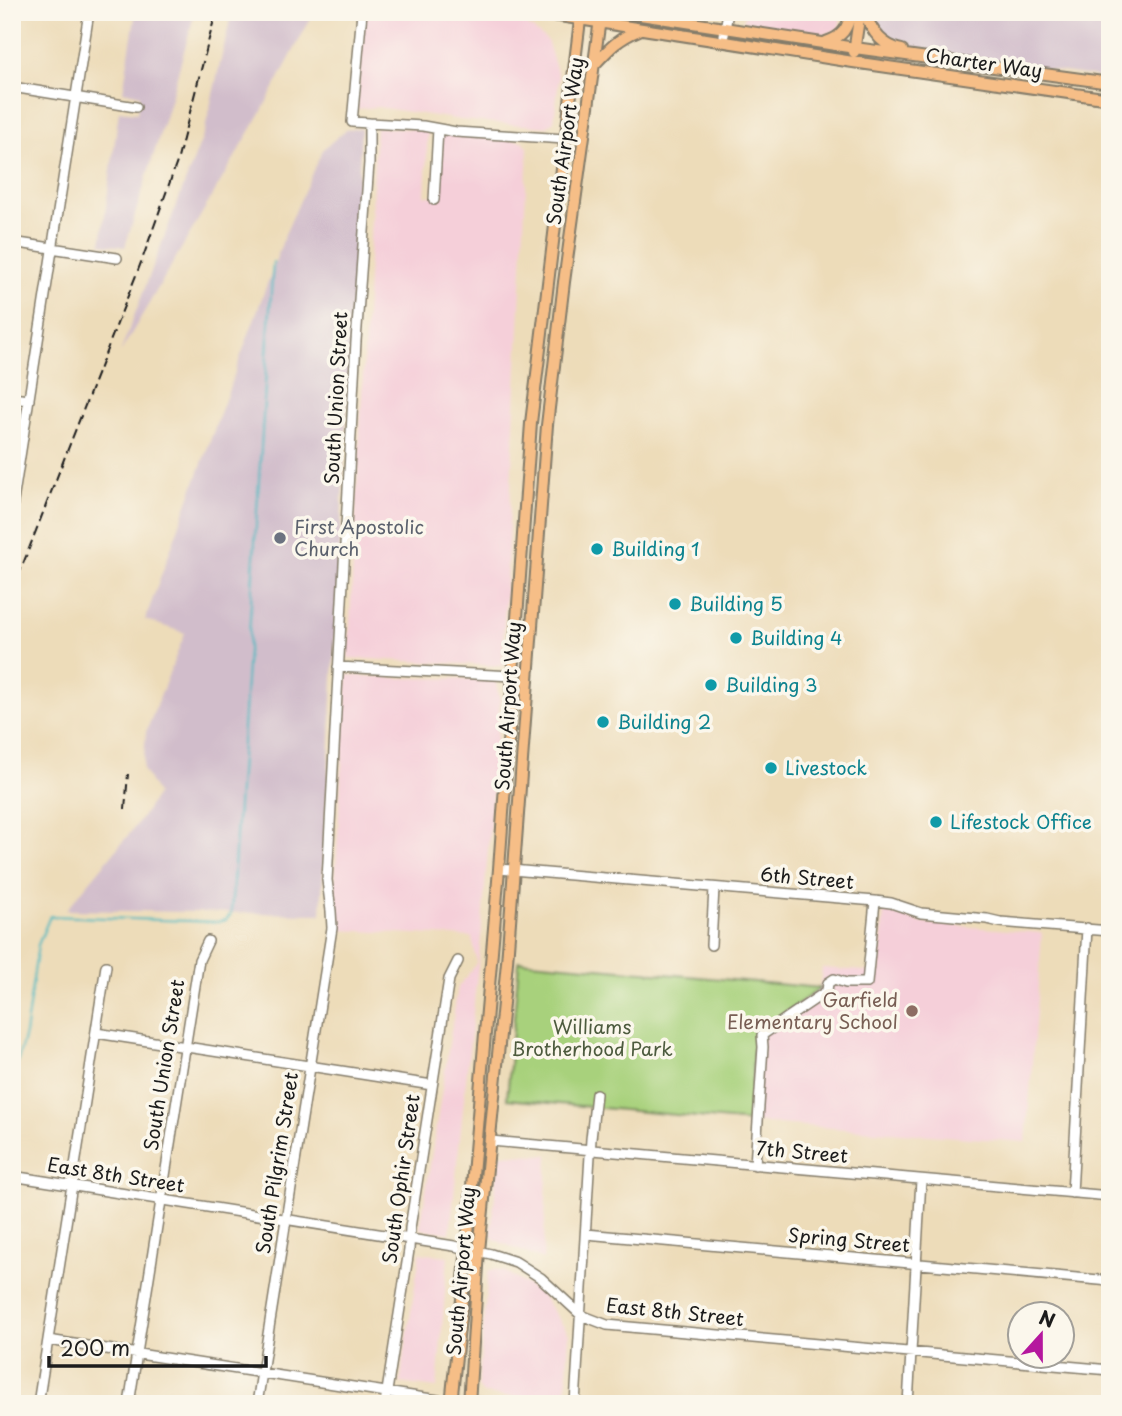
<svg xmlns="http://www.w3.org/2000/svg" width="1122" height="1416" font-family="'Playpen Sans',sans-serif">
  <rect width="100%" height="100%" fill="#fbf7ec"/>
  <filter id="ink" filterUnits="userSpaceOnUse"><feTurbulence type="fractalNoise" baseFrequency=".0143" numOctaves="2"/><feDisplacementMap in="SourceGraphic" scale="14" xChannelSelector="R" yChannelSelector="G"/><feConvolveMatrix kernelMatrix="1 2 1 2 8 2 1 2 1" color-interpolation-filters="sRGB"/></filter>
  <filter id="wash" filterUnits="userSpaceOnUse"><feTurbulence type="fractalNoise" baseFrequency=".00686" numOctaves="4" result="noise"/><feDisplacementMap in="SourceGraphic" scale="28" xChannelSelector="R" yChannelSelector="G"/><feGaussianBlur stdDeviation="1.57" result="paint"/><feColorMatrix in="noise" values="0 0 0 0 0 0 0 0 0 0 0 0 0 0 0 0 0 1.4 0 .05"/><feComposite in="paint" operator="in"/></filter>
  <g filter="url(#wash)">
    <rect width="100%" height="100%" fill="#eddcb9"/>
    <path fill="#f5cfd9" d="M363,12H484L518,18L547,40L559,78L554,121L547,127L461,120L378,107L357,109Z
      M745,12H842L839,29L825,34L743,21Z
      M376,127L428,130L425,196H433L437,132L523,141L528,147L502,666L348,658Z
      M347,675L398,678L495,679L500,700L481,937L450,1233L420,1229L458,987L477,963L472,937L340,930L335,883Z
      M884,910L922,923L1042,933L1026,1142L750,1122L754,1034L820,988L822,968L879,972Z
      M499,1154L548,1155L543,1260L495,1240L491,1234Z
      M420,1253L448,1256L437,1388L400,1383Z
      M493,1269L504,1271L541,1294L569,1334L566,1395L558,1401L483,1394L478,1387L488,1273Z"/>
    <path fill="#d1bdcb" d="M136,12H195L168,108L125,247L101,244L119,111L137,113L140,95L123,91Z
      M232,12H314L262,111L120,353L204,133Z
      M876,12H1110V79L908,48L886,37L877,21Z
      M361,128L321,914L66,910L139,822L157,794L143,769L146,732L185,633L145,620L286,232L323,149L346,130Z"/>
    <path fill="#a8d17c" stroke="#62764c" stroke-width="2" d="M519,961L821,988L754,1034L750,1122L507,1099Z"/>
    <g fill="none" stroke-linecap="round" stroke-linejoin="round">
      <path stroke="#4ab9c1" stroke-width="2" d="M12,1082L25,1034L38,945L50,916L217,922L226,920L231,914L273,262"/>
    </g>
  </g>
  <g filter="url(#ink)">
    <g fill="none" stroke-linecap="round" stroke-linejoin="round">
      <defs>
        <path id="minor" d="M724,35L728,12
          M12,87L136,107
          M369,123L423,126L456,132L565,139
          M434,200L438,129
          M12,242L117,258
          M12,398L29,400
          M12,508L89,12
          M338,667L513,676
          M499,869L875,901L891,903L921,913L987,919L1000,922L1110,931
          M711,945L714,888
          M96,1033L432,1085
          M491,1141L1110,1196
          M755,1165L763,1047L762,1035L827,991L828,983L834,979L846,983H867L875,901
          M12,1176L454,1246L491,1254L516,1262L541,1278L581,1315L607,1325L1110,1370
          M1072,1193L1087,928
          M586,1234L1110,1281
          M48,1340L451,1402
          M469,1401L502,1404
          M38,1404L106,966
          M129,1404L199,960L208,941
          M257,1404L332,928L331,911L327,880L356,341L369,163V123L352,122L362,12
          M385,1404L409,1250L410,1228L449,979L458,961
          M575,1404L591,1139L596,1094
          M908,1404L921,1180"/>
        <path id="major" d="M534,12L853,62L1110,99
          M621,12L855,48L1110,83
          M865,12C871,31 882,46 902,50
          M826,42C842,37 848,29 851,12
          M854,52L860,12
          M592,67C608,50 617,39 639,30
          M451,1404L464,1280L499,869L531,423L581,12
          M469,1404L479,1251L507,962L547,425L564,282L601,12"/>
      </defs>
      <use href="#minor" stroke="#847c6a" stroke-width="12"/>
      <use href="#major" stroke="#847c6a" stroke-width="14"/>
      <use href="#minor" stroke="#fff" stroke-width="9"/>
      <use href="#major" stroke="#f6be87" stroke-width="10"/>
      <path stroke="#1c1c1c" stroke-width="2" stroke-dasharray="10 5" stroke-linecap="butt" d="M12,592L142,260L177,162L216,12
        M125,809L128,774"/>
    </g>
  </g>
  <circle fill="#6b7280" stroke="#fbf7ec" stroke-width="2.5" cx="280" cy="538" r="7"/>
  <g fill="#0f9aa8" stroke="#fbf7ec" stroke-width="2.5">
    <circle cx="597" cy="549" r="7"/>
    <circle cx="675" cy="604" r="7"/>
    <circle cx="736" cy="638" r="7"/>
    <circle cx="711" cy="685" r="7"/>
    <circle cx="603" cy="722" r="7"/>
    <circle cx="771" cy="768" r="7"/>
    <circle cx="936" cy="822" r="7"/>
  </g>
  <circle fill="#8d6e63" stroke="#fbf7ec" stroke-width="2.5" cx="912" cy="1011" r="7"/>
  <g text-anchor="middle" stroke-width="7" stroke-linejoin="round" paint-order="stroke">
    <g font-size="19" fill="#1c1c1c" stroke="#fbf7ec">
      <text transform="translate(984 63) rotate(8)" y="7">Charter Way</text>
      <text transform="translate(565 141) rotate(-82)" y="7">South Airport Way</text>
      <text transform="translate(336 398) rotate(-87)" y="7">South Union Street</text>
      <text transform="translate(508 706) rotate(-86)" y="7">South Airport Way</text>
      <text transform="translate(807 878) rotate(5)" y="7">6th Street</text>
      <text transform="translate(164 1065) rotate(-81)" y="7">South Union Street</text>
      <text transform="translate(802 1152) rotate(5)" y="7">7th Street</text>
      <text transform="translate(277 1163) rotate(-81)" y="7">South Pilgrim Street</text>
      <text transform="translate(116 1175) rotate(9)" y="7">East 8th Street</text>
      <text transform="translate(401 1179) rotate(-82)" y="7">South Ophir Street</text>
      <text transform="translate(849 1240) rotate(5)" y="7">Spring Street</text>
      <text transform="translate(461 1271) rotate(-85)" y="7">South Airport Way</text>
      <text transform="translate(675 1312) rotate(6)" y="7">East 8th Street</text>
    </g>
    <g font-size="19" fill="#5b616d" stroke="#fbf7ec" text-anchor="start">
      <text x="294" y="534">First Apostolic<tspan x="294" dy="22">Church</tspan></text>
    </g>
    <g font-size="19" fill="#0d838f" stroke="#fbf7ec" text-anchor="start">
      <text x="611" y="556">Building 1</text>
      <text x="689" y="611">Building 5</text>
      <text x="750" y="645">Building 4</text>
      <text x="725" y="692">Building 3</text>
      <text x="617" y="729">Building 2</text>
      <text x="785" y="775">Livestock</text>
      <text x="950" y="829">Lifestock Office</text>
    </g>
    <g font-size="19" fill="#785e54" stroke="#fbf7ec" text-anchor="end">
      <text x="898" y="1007">Garfield<tspan x="898" dy="22">Elementary School</tspan></text>
    </g>
    <g font-size="19" fill="#4d5b3e" stroke="#fbf7ec">
      <text x="592" y="1034">Williams<tspan x="592" dy="22">Brotherhood Park</tspan></text>
    </g>
  </g>
  <rect width="1122" height="1416" fill="none" stroke="#fbf7ec" stroke-width="42"/>
  <g transform="translate(1041 1335) rotate(21)"><circle r="33" fill="#fbf7ec" stroke="#a29f99" stroke-width="2"/>
  <path d="M0-5L12 26L0 18L-12 26Z" fill="#b5179e"/>
  <text y="-10" font-size="19" font-weight="bold" text-anchor="middle" fill="#1c1c1c">N</text>
  </g>
  <path d="M49 1356v10h217v-10" fill="none" stroke="#1c1c1c" stroke-width="3.5"/>
  <text x="60" y="1356" font-size="21" fill="#1c1c1c" stroke="#fbf7ec" stroke-width="5" paint-order="stroke">200 m</text>
</svg>
